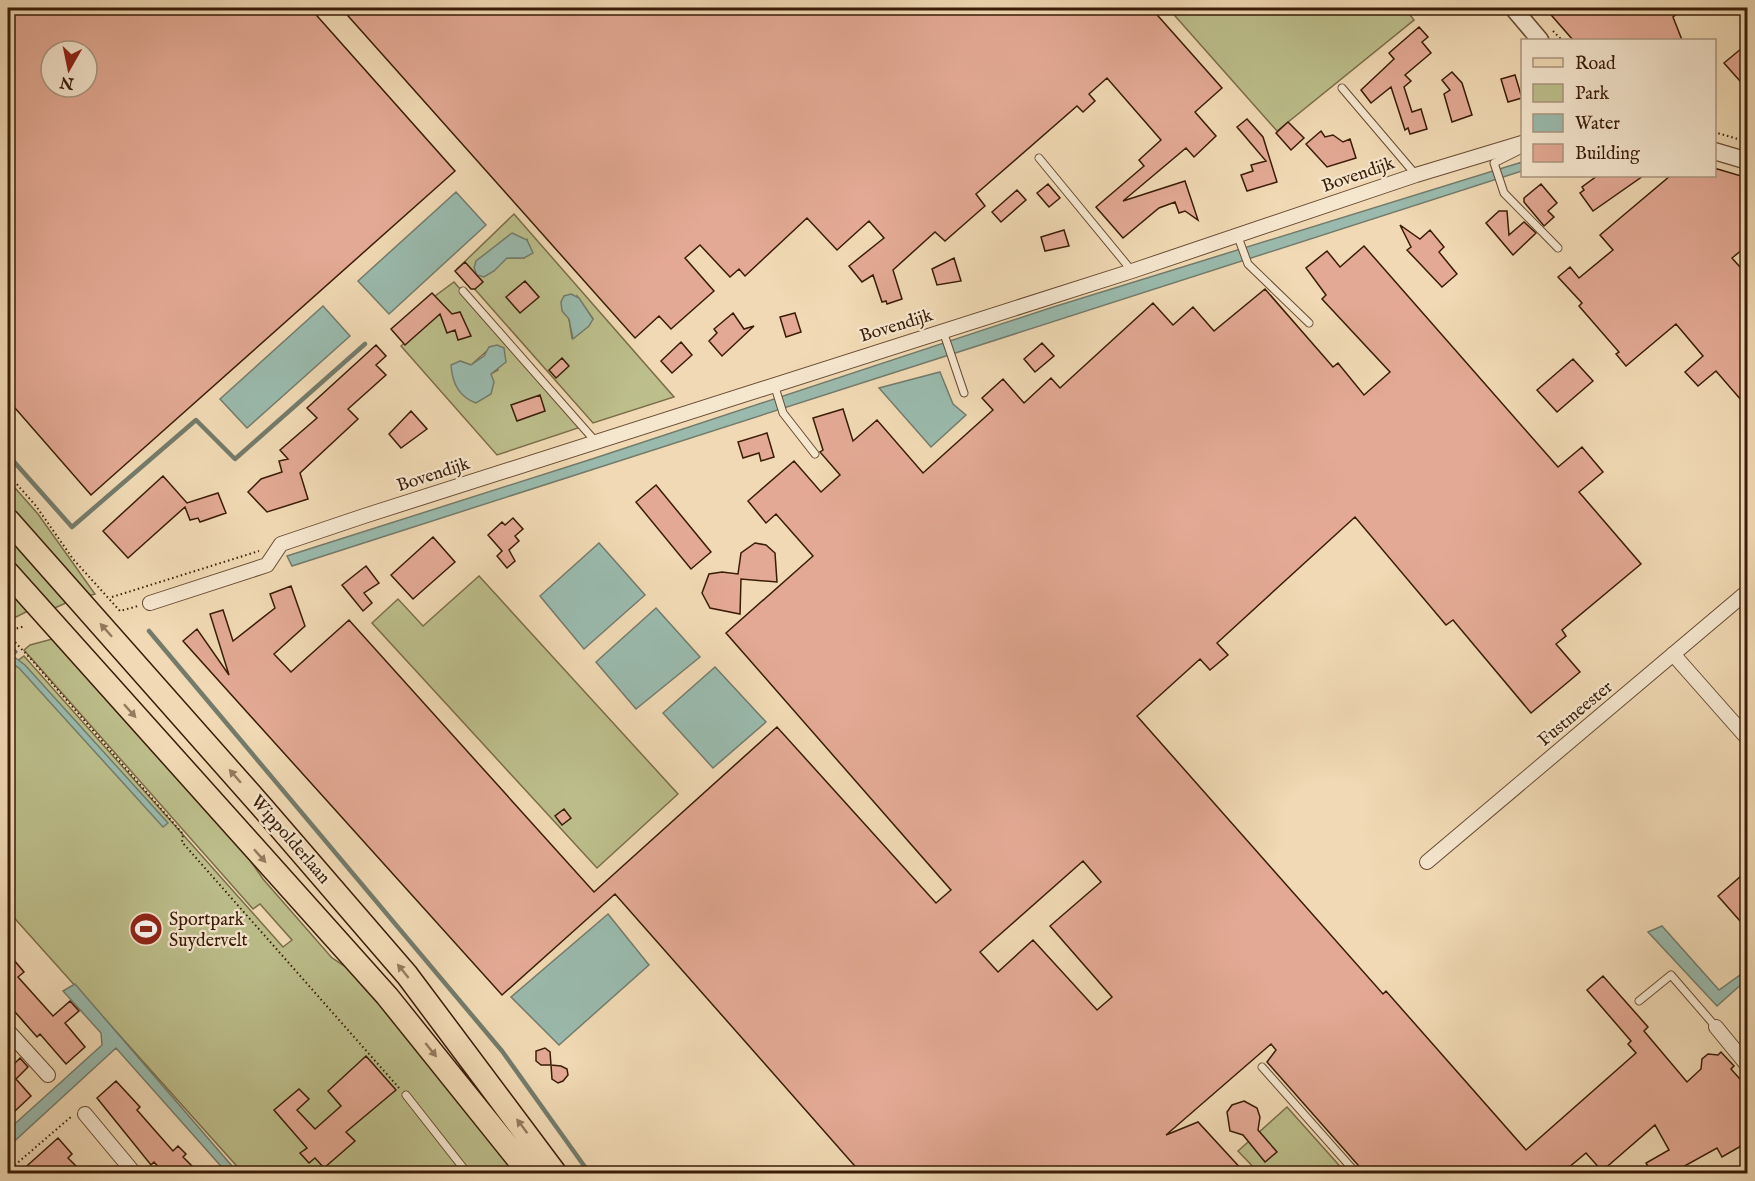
<svg xmlns="http://www.w3.org/2000/svg" width="1755" height="1181" font-family="'IM FELL English',serif">
  <rect width="100%" height="100%" fill="#f0d9b4"/>
  <filter id="stains"><feTurbulence type="fractalNoise" baseFrequency=".00333" numOctaves="4"/><feColorMatrix values="0 0 0 0 .2 0 0 0 0 .09 0 0 0 0 .02 0 0 0 .5 -.17"/></filter>
  <radialGradient id="worn" r=".72"><stop offset=".6" stop-color="#630" stop-opacity="0"/><stop offset="1" stop-color="#630" stop-opacity=".3"/></radialGradient>
  <path fill="#bcbe8b" stroke="#7b6d49" stroke-width="1.5" fill-rule="evenodd" d="M1168,8H1405L1414,20L1277,131Z
    M514,214L674,397L593,423L457,269ZM527,240L524,258H507ZM577,296L593,319L572,338L569,319Z
    M454,282L581,427L497,455L401,346L440,312L435,296ZM488,350L498,370L491,374L460,361L471,365Z
    M8,480L38,514L95,594L88,596L8,507Z
    M8,537L66,603L50,610L8,563Z
    M479,576L678,794L597,868L372,623L398,599L423,626Z
    M8,588L28,611L8,621Z
    M52,639L243,850L263,879L332,958L346,967L445,1080L518,1173H243L8,911V662L13,664L24,656L283,947L292,940L260,904L253,909L24,650L30,645Z
    M1287,1107L1346,1173H1259L1238,1151Z"/>
  <path fill="#9abaad" stroke="#747b6b" stroke-width="1.5" d="M1522,162V171L292,566L287,556L592,459L1050,308Z
    M456,192L486,225L389,314L358,281Z
    M512,233L527,240L533,253L524,258H507L494,271L484,277L477,275L474,268L476,261Z
    M571,294L579,298L593,319L589,326L573,339L569,319L562,311L561,302L564,296Z
    M323,306L350,336L247,428L220,399Z
    M497,345L504,348L506,362L491,374L494,382L491,394L476,403C459,397 452,382 451,365L460,361L471,365L484,356L489,347Z
    M940,372L953,404L966,415L931,447L879,388Z
    M599,543L645,595L584,649L540,596Z
    M656,608L700,657L636,709L596,662Z
    M8,647H13L17,652L13,656L25,665L168,823L163,827L19,668L8,661Z
    M715,667L766,722L713,768L663,713Z
    M608,914L649,965L559,1045L511,997Z
    M1662,926L1719,990L1747,970V982H1744L1717,1006L1648,932Z
    M75,984L238,1173H227L116,1048L8,1147V1130L102,1045L101,1033L63,991Z"/>
  <g fill="none" stroke-linecap="round" stroke-linejoin="round">
    <path stroke="#747b6b" stroke-width="4.5" d="M8,455L72,527L196,420L235,459L365,344
      M149,631L502,1051L590,1174"/>
  </g>
  <path fill="#e3a994" stroke="#3a1c07" stroke-width="1.5" fill-rule="evenodd" d="M8,8H310L455,171L91,495L8,400ZM51,51H87V87H51Z
    M341,8H1151L1222,88L1195,112L1216,136L1194,157L1186,148L1123,201L1185,181L1198,220L1185,211L1179,213L1175,202L1159,208L1123,238L1096,207L1144,166L1139,160L1161,140L1107,78L1089,94L1095,101L1083,112L1077,106L976,194L985,206L945,241L935,232L893,270L902,299L887,304L886,301L882,302L873,275L862,282L849,266L884,238L869,221L837,250L807,218L745,276L739,269L730,277L700,245L685,258L714,291L671,329L659,316L635,338Z
    M1545,8H1684L1673,17L1682,40H1573Z
    M1419,27L1428,37L1422,42L1431,53L1405,75L1411,81L1404,87L1412,112L1421,109L1427,129L1410,134L1408,128L1405,130L1391,87L1371,103L1361,90L1394,59L1389,53Z
    M1748,43V90L1724,63Z
    M1452,72L1462,83L1472,115L1452,122L1444,94L1450,90L1442,80Z
    M1515,75L1522,98L1508,102L1501,79Z
    M1247,119L1263,137L1277,182L1247,191L1241,175L1253,171L1251,165L1266,161L1237,127Z
    M1288,122L1304,138L1291,150L1276,133Z
    M1321,131L1325,137L1333,135L1343,142L1350,139L1356,158L1327,167L1306,144Z
    M1714,168L1748,178V245L1732,258L1748,276V408L1716,371L1698,386L1685,372L1703,356L1676,324L1626,366L1616,354L1619,352L1579,306L1582,303L1558,277L1570,267L1579,278L1613,250L1600,235L1670,176H1714Z
    M1597,176H1643L1593,211L1580,193L1584,190L1582,187Z
    M1048,184L1060,198L1049,207L1037,193Z
    M1541,184L1557,203L1548,211L1554,217L1544,226L1524,202V198Z
    M1017,190L1026,200L1001,222L992,212Z
    M1499,211H1507L1509,235L1524,222L1536,233L1513,255L1486,223Z
    M1400,225L1420,239L1430,230L1444,247L1439,252L1457,274L1442,287L1407,250L1411,247Z
    M1064,230L1069,246L1045,251L1041,237Z
    M1364,246L1558,467L1582,447L1603,472L1579,492L1641,564L1562,630L1566,636L1556,644L1580,672L1531,713L1453,620L1446,625L1355,517L1217,643L1228,655L1210,670L1200,659L1137,716L1383,994L1386,991L1526,1150L1636,1053L1628,1044L1631,1041L1587,990L1603,976L1648,1027L1644,1031L1687,1082L1701,1069L1702,1059L1708,1054L1718,1055L1721,1052L1734,1066L1731,1069L1748,1088V1142L1722,1157L1717,1148L1679,1169L1681,1173H1652L1646,1163L1669,1150L1655,1125L1602,1171L1586,1153L1562,1173H1365L1267,1062L1276,1050L1271,1044L1166,1135L1198,1122L1245,1173H861L615,894L502,995L183,641L197,629L229,675L210,614L223,610L233,641L275,608L270,594L291,586L305,626L274,654L291,672L349,620L594,892L777,727L936,903L951,890L726,633L813,556L776,514L766,523L748,501L794,461L821,492L840,475L820,452L823,450L813,418L843,409L853,441L877,420L923,473L993,410L982,398L1003,379L1024,403L1051,378L1060,388L1153,303L1173,325L1193,307L1214,331L1265,289L1333,367L1338,363L1364,395L1390,372L1322,299L1326,295L1306,268L1327,251L1340,267ZM1083,861L1101,882L1050,926L1112,997L1097,1010L1033,940L998,972L980,952Z
    M954,258L961,281L937,285L932,269Z
    M465,262L483,282L475,289H471L455,271Z
    M525,281L539,297L520,313L506,297Z
    M432,293L452,314L460,312L471,336L458,340L455,330L447,333L440,314L405,345L391,329Z
    M733,313L744,329L754,326L722,356L709,341L717,333L714,329Z
    M795,313L801,332L786,337L780,317Z
    M681,342L692,355L672,373L661,361Z
    M1042,343L1054,356L1035,372L1024,359Z
    M376,345L386,356L376,365L386,375L348,409L358,419L300,473L308,499L267,512L248,492L261,479L282,472L279,461L288,459L280,450L317,418L307,408Z
    M562,358L569,366L556,378L549,370Z
    M1573,359L1593,381L1557,412L1537,390Z
    M540,395L545,411L517,421L511,405Z
    M411,411L427,429L401,448L389,434Z
    M767,433L774,457L761,461L759,453L743,458L738,442Z
    M163,476L187,503L218,493L226,513L200,522L198,518L190,520L185,507L128,558L103,531Z
    M656,485L711,552L691,569L636,502Z
    M513,518L523,529L515,536L519,541L509,550L515,561L507,568L497,556L502,551L488,535L502,522L505,525Z
    M433,537L455,562L413,599L391,575Z
    M755,543L766,545L775,553L777,582L741,579L740,614L710,608L702,593L709,574L722,572L738,574L741,553Z
    M366,566L379,583L364,593L372,603L363,611L342,585Z
    M564,809L571,818L562,825L555,816Z
    M1748,870V930L1718,896Z
    M8,953L24,972L18,977L53,1016L70,1001L79,1011L65,1023L85,1047L66,1064L40,1034L37,1037L8,1004Z
    M545,1048L550,1052L551,1065L561,1066L567,1069L568,1075L563,1081L558,1083L552,1079L551,1065H541L536,1061V1051Z
    M366,1056L396,1090L346,1132L355,1141L324,1168L315,1158L309,1163L300,1153L307,1148L274,1110L299,1089L309,1099L297,1110L315,1129L341,1106L328,1091Z
    M20,1058L28,1067L16,1079L31,1096L15,1111L8,1102V1070Z
    M116,1081L140,1107L137,1110L151,1126L173,1151L178,1146L186,1154L183,1157L199,1173H164L154,1162L151,1165L97,1098Z
    M1244,1101L1257,1108L1260,1117L1258,1130L1277,1152L1265,1162L1243,1135L1230,1131L1227,1112L1232,1105Z
    M58,1138L72,1154L68,1158L83,1173H19Z"/>
  <g fill="none" stroke-linecap="round" stroke-linejoin="round">
    <defs>
      <path id="service" d="M1342,88L1416,175
        M1522,149L1494,163L1504,193L1558,248
        M1039,158L1132,271
        M1238,237L1248,264L1309,323
        M463,291L596,442
        M943,331L964,393
        M774,384L783,413L815,454
        M1639,1001L1671,975L1716,1027
        M1262,1067L1357,1174
        M406,1095L468,1174"/>
      <path id="minor" d="M150,603L267,565L281,544L364,516L1132,271L1416,175L1522,143
        M1673,654L1748,739
        M1427,862L1748,591
        M1716,1027L1748,1066
        M8,1031L48,1075
        M85,1114L135,1174"/>
      <path id="tertiary" d="M1513,8L1540,40
        M1714,151L1748,161"/>
      <path id="primary" d="M8,520L262,807L407,975L556,1174
        M8,573L387,996L530,1174"/>
    </defs>
    <use href="#service" stroke="#684b32" stroke-width="9"/>
    <use href="#minor" stroke="#684b32" stroke-width="16"/>
    <use href="#tertiary" stroke="#684b32" stroke-width="19"/>
    <use href="#primary" stroke="#3a1c07" stroke-width="25"/>
    <path stroke="#3a1c07" stroke-width="2" stroke-dasharray="1.5 3" stroke-linecap="butt" d="M1553,31L1562,40
      M1714,132L1748,142
      M8,474L36,506L73,559L120,611L138,606
      M112,597L259,551
      M8,631L25,626
      M8,641L12,639L30,658L183,834L182,842L400,1089
      M8,1171L72,1116"/>
    <use href="#service" stroke="#f5e6ce" stroke-width="7"/>
    <use href="#minor" stroke="#f5e6ce" stroke-width="14"/>
    <use href="#tertiary" stroke="#f5e6ce" stroke-width="16"/>
    <use href="#primary" stroke="#f0d9b4" stroke-width="22"/>
  </g>
  <defs><path id="oneway-solid" d="M-6-.8H1V-3.2L6.5 0L1 3.2V.8H-6Z" transform="scale(1.5)"/></defs>
  <g fill="#957a5e">
    <use href="#oneway-solid" transform="translate(106 630) rotate(-132)"/>
    <use href="#oneway-solid" transform="translate(130 711) rotate(48)"/>
    <use href="#oneway-solid" transform="translate(235 776) rotate(-131)"/>
    <use href="#oneway-solid" transform="translate(260 856) rotate(48)"/>
    <use href="#oneway-solid" transform="translate(403 971) rotate(-129)"/>
    <use href="#oneway-solid" transform="translate(431 1050) rotate(51)"/>
    <use href="#oneway-solid" transform="translate(522 1126) rotate(-127)"/>
  </g>
  <defs>
    <symbol id="stadium-disc" viewBox="-11 -11 22 22"><circle r="9.5" fill="#8f2418" stroke="#f5e6ce"/><path d="M0-5a6.5 5 0 1 0 0 10a6.5 5 0 1 0 0-10ZM-3.5-1.8h7v3.6h-7Z" fill="#fff"/></symbol>
  </defs>
  <g fill-rule="evenodd">
    <use href="#stadium-disc" x="127" y="910" width="38" height="38"/>
  </g>
  <g text-anchor="middle" stroke-width="4.5" stroke-linejoin="round" paint-order="stroke">
    <g font-size="18" fill="#3a1c07" stroke="#f5e6ce">
      <text transform="translate(1358 174) rotate(-19)" y="6">Bovendijk</text>
      <text transform="translate(896 325) rotate(-17)" y="6">Bovendijk</text>
      <text transform="translate(433 474) rotate(-18)" y="6">Bovendijk</text>
      <text transform="translate(1575 713) rotate(-40)" y="6">Fustmeester</text>
      <text transform="translate(291 839) rotate(49)" y="6">Wippolderlaan</text>
    </g>
    <g font-size="18" fill="#3a1c07" stroke="#f5e6ce" text-anchor="start">
      <text x="169" y="925">Sportpark<tspan x="169" dy="21">Suydervelt</tspan></text>
    </g>
  </g>
  <rect width="1755" height="1181" fill="none" stroke="#f0d9b4" stroke-width="30"/>
  <rect x="9" y="9" width="1737" height="1163" fill="none" stroke="#3a1c07" stroke-width="3"/>
  <rect x="15" y="15" width="1725" height="1151" fill="none" stroke="#3a1c07" stroke-width="1.5"/>
  <rect x="1521" y="39" width="195" height="138" fill="#f5e6ce" stroke="#aa957e" stroke-width="1.5"/>
  <rect x="1533" y="58" width="30" height="9" fill="#f0d9b4" stroke="#aa957e" stroke-width="1.5"/>
  <text x="1575" y="69" font-size="18" fill="#3a1c07">Road</text>
  <rect x="1533" y="84" width="30" height="18" fill="#bcbe8b" stroke="#aa957e" stroke-width="1.5"/>
  <text x="1575" y="99" font-size="18" fill="#3a1c07">Park</text>
  <rect x="1533" y="114" width="30" height="18" fill="#9abaad" stroke="#aa957e" stroke-width="1.5"/>
  <text x="1575" y="129" font-size="18" fill="#3a1c07">Water</text>
  <rect x="1533" y="144" width="30" height="18" fill="#e3a994" stroke="#aa957e" stroke-width="1.5"/>
  <text x="1575" y="159" font-size="18" fill="#3a1c07">Building</text>
  <g transform="translate(69 69) rotate(189)"><circle r="28" fill="#f5e6ce" stroke="#aa957e" stroke-width="1.5"/>
  <path d="M0-4.5L10 22L0 15L-10 22Z" fill="#8f2418"/>
  <text y="-9" font-size="16" font-weight="bold" text-anchor="middle" fill="#3a1c07">N</text>
  </g>
  <rect width="100%" height="100%" filter="url(#stains)"/>
  <rect width="100%" height="100%" fill="url(#worn)"/>
</svg>
